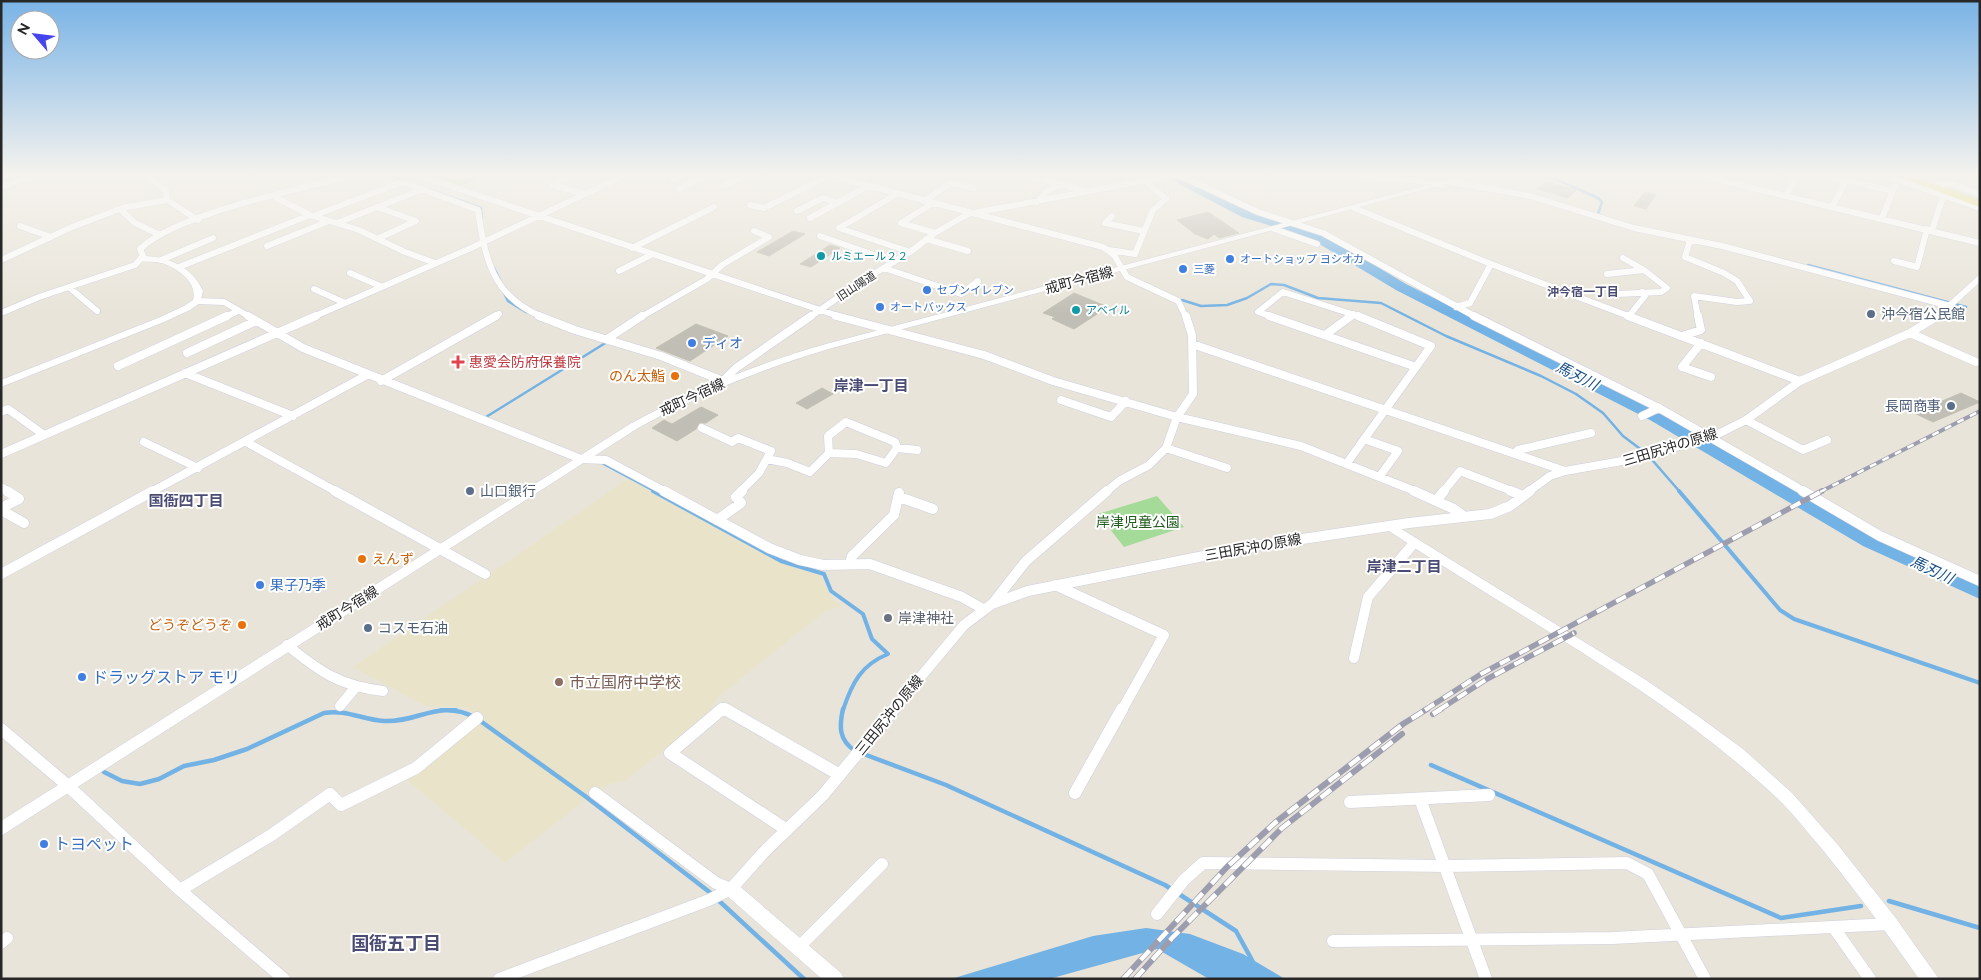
<svg xmlns="http://www.w3.org/2000/svg" width="1981" height="980" font-family="Raleway,'Noto Sans JP',sans-serif">
  <rect width="100%" height="100%" fill="#e8e4d9"/>
  <path fill="#e9e4c9" d="M628,479L788,565L820,575L831,597L842,606L826,611L800,631L717,698L705,717L625,781L610,784L594,793L505,863L406,779L481,717L465,707L425,706L353,667Z"/>
  <path fill="#a4db99" d="M428,175H489L460,186Z
    M1157,496L1184,527L1124,547L1098,514Z"/>
  <path fill="#73b2e4" d="M1146,928L1190,934L1243,954L1285,979H1209L1157,949L1049,979H951L1093,936Z"/>
  <g fill="none" stroke-linecap="round" stroke-linejoin="round">
    <path stroke="#73b2e4" stroke-width="2.5" d="M388,175L402,180
      M1547,175L1598,198L1602,202L1598,214L1600,215
      M431,190L481,208L482,219
      M1808,265L1966,307
      M494,268L500,280
      M502,289L508,301L526,312
      M1182,300L1201,306L1227,305L1247,298L1271,284L1284,285L1318,298L1381,303L1446,336L1541,376L1576,394L1603,413L1623,436L1647,454L1680,492
      M489,419L486,417L607,342
      M600,462L656,492"/>
    <path stroke="#73b2e4" stroke-width="4" d="M653,491L781,561L824,574L831,591L863,614L872,639L888,654C861,665 852,683 843,710
      M1679,491L1780,610L1794,619L1980,683
      M441,710H456"/>
    <path stroke="#73b2e4" stroke-width="4.5" d="M843,709C839,727 839,740 855,751
      M479,720L585,796L712,894
      M861,753L946,785L1165,885L1236,931L1253,962
      M1431,765L1781,918L1861,906
      M104,772L122,781L140,784L159,779L184,766L214,760L247,749L324,713C346,709 363,720 384,721C417,723 439,699 474,717
      M717,899L804,979
      M1889,901L1980,928"/>
    <path fill="#73b2e4" fill-rule="evenodd" d="M1162,175H1178L1252,211L1304,227L1331,239L1406,284L1662,412L1877,536L1980,583V599L1863,546L1650,420L1396,290L1321,245L1294,233L1242,217Z"/>
  </g>
  <path fill="#c1beb5" stroke="#c3c0b3" d="M1546,182L1577,190L1568,198L1537,189Z
    M1645,192L1656,195L1646,209L1634,206Z
    M1208,212L1239,233L1219,238L1214,234L1208,239L1195,234L1177,220Z
    M793,231L805,234L769,256L757,252Z
    M830,245L840,248L811,267L800,264Z
    M1074,293L1108,307L1074,329L1052,319L1055,317L1043,313Z
    M696,324L728,336L690,361L656,348Z
    M822,388L833,394L807,409L796,403Z
    M1961,393L1980,402L1933,422L1906,409L1918,404L1926,408Z
    M701,407L718,415L706,423H699L696,429L677,441L652,428L664,420L672,424Z"/>
  <g fill="none" stroke-linecap="round" stroke-linejoin="round">
    <defs>
      <path id="minor-far3" d="M145,175L166,190L167,200
        M417,175L841,317
        M570,175L552,185L586,194
        M827,175L1103,247L1114,255L1127,277L1178,301L1186,317
        M1025,175L1087,191
        M1179,175L1258,212L1323,233L1476,317
        M1329,175L1411,180L1441,185
        M1699,175L1980,243
        M1822,175L1893,191
        M1883,175L1980,208
        M673,180L681,175
        M1451,182L1530,196L1634,228L1722,246L1950,306
        M1938,185L1950,183L1980,194
        M723,186L747,175
        M1,187L37,175
        M679,189L706,175
        M897,194L839,228L910,252
        M1786,196L1798,175
        M275,197L310,215L359,230L405,252L435,263
        M924,201L951,183L974,188
        M1037,202L1047,191L1060,184
        M933,203L901,223L935,233
        M750,205L764,208L829,176
        M126,207L122,211L135,223L158,234
        M377,207L416,221L379,238
        M1832,207L1849,176
        M1354,208L1491,264L1631,317
        M797,211L823,198L838,203
        M313,216L402,182L478,210C485,259 492,296 542,317
        M1112,216L1105,223L1144,231
        M810,218L868,186
        M1882,218L1895,186
        M337,223L423,189
        M20,226L51,237
        M1274,229L1317,244
        M1932,230L1942,200
        M820,236L894,262
        M926,239L968,251
        M1690,240L1685,257L1724,273L1737,281L1750,301L1737,302L1694,296L1698,317
        M267,246L329,221
        M632,248L714,207
        M1109,250L1135,254L1153,210L1166,199L1146,182
        M1,260L72,227L122,208L167,200L198,220
        M161,260L213,238
        M1894,261L1917,267L1927,229
        M179,267L310,215
        M884,268L961,294L978,281
        M619,271L651,255
        M350,273L380,286
        M1607,274L1644,270
        M70,288L97,311
        M314,289L343,302
        M1617,294L1661,292L1667,288L1644,270L1623,258
        M197,301L224,302L250,317
        M1456,307L1470,303L1491,264
        M1,313L39,297L135,265L143,256L140,249C176,214 302,188 355,175
        M1629,316L1645,296L1642,292
        M225,317L238,311
        M313,317L471,248L625,175
        M494,317L499,314
        M641,317L707,279L722,265L769,237L754,231
        M810,317L862,281L910,252L935,233L968,214L1175,175
        M1273,317L1258,312L1283,292L1361,317
        M1349,317L1353,314
        M1937,317L1980,278"/>
      <path id="minor-far2" d="M248,316L303,348L581,459L606,460L666,492
        M539,316L575,330L661,356L723,381L736,368L811,316
        M836,316L984,355L1053,381L1177,417L1301,446L1417,492
        M1269,316L1416,367
        M1358,316L1431,346L1416,367
        M1474,316L1659,408L1805,492
        M1628,316L1800,381
        M1910,333L1976,362
        M1325,335L1351,316
        M1682,336L1701,330L1698,316
        M607,339L642,316
        M1701,343L1682,367L1711,377
        M1192,344L1565,471
        M187,353L256,321
        M118,366L227,316
        M185,373L293,416
        M381,381L496,316
        M1061,400L1111,417L1126,401
        M1,412L8,409L44,435
        M1642,416L1659,408
        M1746,420L1803,450L1827,440
        M702,428L732,442L738,438L771,451L759,473L740,492
        M1364,439L1398,451L1380,476
        M144,442L198,468
        M246,442L337,492
        M897,448L917,450
        M1166,448L1227,468
        M829,453L828,436L846,422L895,442L897,448
        M1515,453L1518,450L1591,433
        M1,454L316,316
        M767,459L787,463L810,472L829,453L856,454L886,463L897,448
        M1347,463L1416,367
        M1,487L9,492
        M151,492L367,375
        M1106,492L1119,481L1149,465L1166,448L1177,417L1193,394L1192,335L1186,316
        M1443,492L1460,471L1514,492
        M1528,492L1550,476L1565,471L1645,457L1720,433L1746,420L1800,381L1910,333L1938,316"/>
      <path id="minor-far1" d="M335,491L485,574
        M664,491L769,548L800,560L823,565L870,564L962,597L983,609
        M1414,491L1454,509L1463,516
        M1511,491L1523,496
        M1803,491L1880,536L1980,581
        M898,499H905L933,509
        M1436,501L1444,491
        M1,508L19,499L7,491
        M1,510L24,523
        M717,520L741,503L736,497L742,491
        M850,563L852,556L894,515L899,493
        M1,574L153,491
        M1055,585L1164,635L1122,710
        M993,603L1026,561L1107,491
        M287,645C320,672 340,686 383,691
        M1354,658L1368,597L1414,543
        M340,706L355,688
        M721,710L723,708L727,710
        M893,710L964,625L992,604L1028,591L1249,547L1409,523L1490,514L1510,506L1530,491"/>
      <path id="minor" d="M722,709L670,753L787,830
        M725,709L840,775
        M1,729L67,785L180,890L284,979
        M595,793L716,883L731,889
        M1075,793L1122,709
        M1420,799L1486,979
        M1350,802L1489,795
        M180,890L270,836L330,794L341,805L416,768L477,718
        M1157,914L1184,880L1203,863L1446,866L1627,863L1648,874L1705,979
        M1834,928L1870,979
        M1333,941L1612,938L1890,924
        M1,943L7,938
        M798,948L882,864
        M499,979L709,900L731,889L763,853L823,795L894,709"/>
      <path id="tertiary" d="M1466,175H1479L832,348C764,368 700,394 638,428L1,836V821L630,424C693,389 757,364 826,344Z
        M141,256C167,256 192,266 203,291L200,303L190,310L164,322L1,387V380L158,318L184,306L193,300C198,282 177,268 162,263C154,261 146,262 138,261L137,259Z
        M1390,522L1646,680L1695,714L1743,749L1792,793L1838,845L1895,917L1939,979H1919C1887,933 1853,887 1817,843C1804,828 1792,812 1777,798C1661,689 1517,617 1386,529L1384,526Z
        M731,882L737,884L841,973L844,979H822L725,894L723,889L725,884Z"/>
      <path id="primary" d="M1893,175H1909L1980,200V207Z"/>
    </defs>
    <use href="#minor-far3" stroke="#cecfdf" stroke-width="7"/>
    <use href="#minor-far2" stroke="#cecfdf" stroke-width="9"/>
    <use href="#minor-far1" stroke="#cecfdf" stroke-width="11"/>
    <use href="#minor" stroke="#cecfdf" stroke-width="13"/>
    <use href="#tertiary" stroke="#cecfdf" stroke-width="1"/>
    <use href="#primary" stroke="#c3c3c3" stroke-width="1"/>
    <use href="#minor-far3" stroke="#fff" stroke-width="6"/>
    <use href="#minor-far2" stroke="#fff" stroke-width="8"/>
    <use href="#minor-far1" stroke="#fff" stroke-width="10"/>
    <use href="#minor" stroke="#fff" stroke-width="12"/>
    <use href="#tertiary" fill="#fff" fill-rule="evenodd"/>
    <use href="#primary" fill="#e4dc62" fill-rule="evenodd"/>
    <defs>
      <path id="rail-far2" d="M1820,492L1980,411"/>
      <path id="rail-far1" d="M1425,710L1481,674L1822,491
        M1439,710L1487,679L1574,633"/>
      <path id="rail" d="M1433,714L1441,709
        M1123,979L1227,867L1276,822L1403,724L1427,709
        M1135,979L1172,938L1282,828L1402,734"/>
    </defs>
    <use href="#rail-far2" stroke="#9d9db0" stroke-width="4"/>
    <use href="#rail-far1" stroke="#9d9db0" stroke-width="5.5"/>
    <use href="#rail" stroke="#9d9db0" stroke-width="6"/>
    <use href="#rail-far2" stroke="#fff" stroke-width="2.5" stroke-dasharray="7" stroke-linecap="butt"/>
    <use href="#rail-far1" stroke="#fff" stroke-width="4" stroke-dasharray="11" stroke-linecap="butt"/>
    <use href="#rail" stroke="#fff" stroke-width="4.5" stroke-dasharray="13" stroke-linecap="butt"/>
  </g>
  <linearGradient id="sky" x2="0" y2="1"><stop stop-color="#79b3e6"/><stop offset="0.56" stop-color="#f5f3ee"/><stop offset="1" stop-color="#f5f3ee" stop-opacity="0"/></linearGradient>
  <rect width="1981" height="313" fill="url(#sky)"/>
  <g fill="#0f9aa8" stroke="#fff" stroke-width="2">
    <circle cx="821" cy="256" r="5"/>
    <circle cx="1076" cy="310" r="5"/>
  </g>
  <g fill="#3f7fe0" stroke="#fff" stroke-width="2">
    <circle cx="1230" cy="259" r="5"/>
    <circle cx="1183" cy="269" r="5"/>
    <circle cx="927" cy="290" r="5"/>
    <circle cx="880" cy="307" r="5"/>
    <circle cx="692" cy="343" r="5"/>
    <circle cx="260" cy="585" r="5"/>
    <circle cx="82" cy="677" r="5"/>
    <circle cx="44" cy="844" r="5"/>
  </g>
  <g fill="#5c6f8a" stroke="#fff" stroke-width="2">
    <circle cx="1871" cy="314" r="5"/>
    <circle cx="1951" cy="406" r="5"/>
    <circle cx="470" cy="491" r="5"/>
    <circle cx="368" cy="628" r="5"/>
  </g>
  <path fill="#e0444e" stroke="#fff" stroke-width="2" d="M455.5 354.5h5v5h5v5h-5v5h-5v-5h-5v-5h5z"/>
  <g fill="#e8710a" stroke="#fff" stroke-width="2">
    <circle cx="675" cy="376" r="5"/>
    <circle cx="362" cy="559" r="5"/>
    <circle cx="242" cy="625" r="5"/>
  </g>
  <circle fill="#6b7280" stroke="#fff" stroke-width="2" cx="888" cy="618" r="5"/>
  <circle fill="#8d6e63" stroke="#fff" stroke-width="2" cx="559" cy="682" r="5"/>
  <g text-anchor="middle" stroke-width="4" stroke-linejoin="round" paint-order="stroke">
    <g font-size="11" fill="#0d838f" stroke="#fff" text-anchor="start">
      <text x="831" y="260">ルミエール２２</text>
      <text x="1086" y="314">アベイル</text>
    </g>
    <g font-size="11" fill="#366cbe" stroke="#fff" text-anchor="start">
      <text x="1240" y="263">オートショップ ヨシオカ</text>
      <text x="1193" y="273">三菱</text>
      <text x="937" y="294">セブンイレブン</text>
      <text x="890" y="311">オートバックス</text>
    </g>
    <g font-size="11" fill="#272727" stroke="#fff">
      <text transform="translate(856 286) rotate(-33)" y="4">旧山陽道</text>
    </g>
    <g font-size="12" font-weight="bold" fill="#4b4c73" stroke="#fff">
      <text x="1583" y="296">沖今宿一丁目</text>
    </g>
    <g font-size="14" fill="#272727" stroke="#fff">
      <text transform="translate(1079 280) rotate(-15)" y="5">戒町今宿線</text>
      <text transform="translate(692 397) rotate(-25)" y="5">戒町今宿線</text>
      <text transform="translate(1670 447) rotate(-17)" y="5">三田尻沖の原線</text>
      <text transform="translate(1253 547) rotate(-10)" y="5">三田尻沖の原線</text>
      <text transform="translate(347 608) rotate(-32)" y="5">戒町今宿線</text>
      <text transform="translate(889 715) rotate(-51)" y="5">三田尻沖の原線</text>
    </g>
    <g font-size="14" fill="#4e5e75" stroke="#fff" text-anchor="start">
      <text x="1881" y="319">沖今宿公民館</text>
      <text x="1941" y="411" text-anchor="end">長岡商事</text>
      <text x="480" y="496">山口銀行</text>
      <text x="378" y="633">コスモ石油</text>
    </g>
    <g font-size="14" fill="#366cbe" stroke="#fff" text-anchor="start">
      <text x="702" y="348">ディオ</text>
      <text x="270" y="590">果子乃季</text>
    </g>
    <g font-size="14" fill="#be3a42" stroke="#fff" text-anchor="start">
      <text x="469" y="367">惠愛会防府保養院</text>
    </g>
    <g font-size="14" fill="#c56008" stroke="#fff" text-anchor="end">
      <text x="665" y="381">のん太鮨</text>
      <text x="372" y="564" text-anchor="start">えんず</text>
      <text x="232" y="630">どうぞどうぞ</text>
    </g>
    <g font-size="14" fill="#205c1e" stroke="#fff">
      <text x="1138" y="527">岸津児童公園</text>
    </g>
    <g font-size="14" fill="#5b616d" stroke="#fff" text-anchor="start">
      <text x="898" y="623">岸津神社</text>
    </g>
    <g font-size="15" font-style="italic" fill="#174f8a" stroke="#fff">
      <text transform="translate(1577 376) rotate(27)" y="5">馬刃川</text>
      <text transform="translate(1932 570) rotate(25)" y="5">馬刃川</text>
    </g>
    <g font-size="15" font-weight="bold" fill="#4b4c73" stroke="#fff">
      <text x="871" y="391">岸津一丁目</text>
      <text x="186" y="506">国衙四丁目</text>
      <text x="1404" y="572">岸津二丁目</text>
    </g>
    <g font-size="16" fill="#366cbe" stroke="#fff" text-anchor="start">
      <text x="92" y="683">ドラッグストア モリ</text>
      <text x="54" y="850">トヨペット</text>
    </g>
    <g font-size="16" fill="#785e54" stroke="#fff" text-anchor="start">
      <text x="569" y="688">市立国府中学校</text>
    </g>
    <g font-size="18" font-weight="bold" fill="#4b4c73" stroke="#fff">
      <text x="396" y="950">国衙五丁目</text>
    </g>
  </g>
  <rect width="1981" height="980" fill="none" stroke="#272727" stroke-width="5"/>
  <g transform="translate(35 35) rotate(298)"><circle r="24" fill="#ffffff" stroke="#a9a9a9"/>
  <path d="M0-4L9 19L0 12L-9 19Z" fill="#4446eb"/>
  <text y="-8" font-size="14" font-weight="bold" text-anchor="middle" fill="#272727">N</text>
  </g>
</svg>
